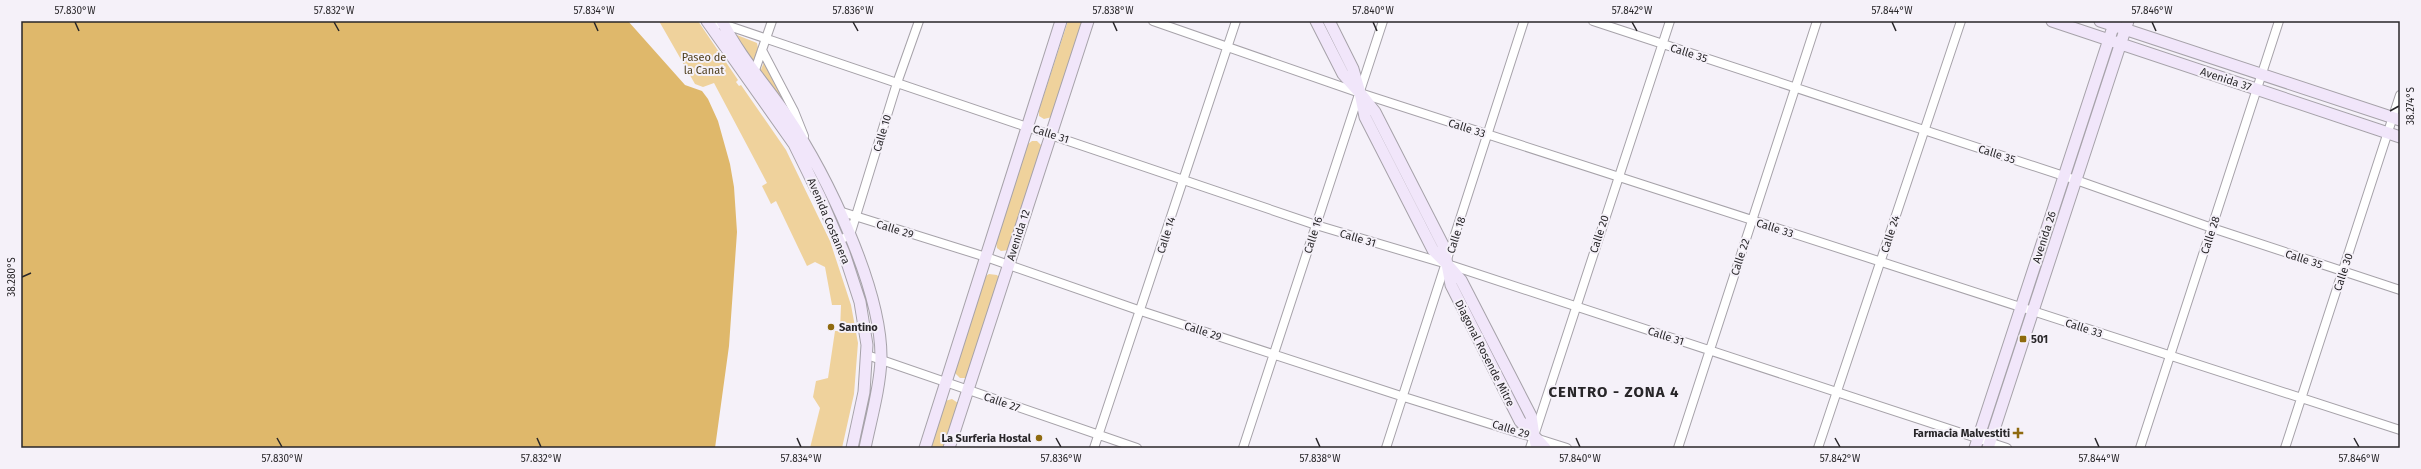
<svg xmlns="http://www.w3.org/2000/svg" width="2421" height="469" font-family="'Fira Sans',sans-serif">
  <rect width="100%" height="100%" fill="#f5f1f9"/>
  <path fill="#efd29c" d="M659,21H698L738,80L736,82L739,86L741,85L786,150L830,241L851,305L858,343L856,368L854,394L842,448H810L820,408L813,397L816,381L828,378L835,331H840L841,305H832L825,267L815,262L807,266L776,201L771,204L762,186L767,183L714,83L703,87L695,84Z
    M1068,21H1084L1052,117L1044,119L1039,116V110Z
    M732,33L757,43L758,48L753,63Z
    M764,62L790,112L760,72Z
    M1032,141H1037L1042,146L1009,250L1001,251L997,248L996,242L1028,144Z
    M989,274L997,275L1000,279L966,378H960L954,372L984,277Z
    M952,399L958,403L946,448H929L945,401Z"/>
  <path fill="#dfb86b" d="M21,21H628L685,85L702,91L708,99L718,121L730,164L734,187L737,232L729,346L715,448H21Z"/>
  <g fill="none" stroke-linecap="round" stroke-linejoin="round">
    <defs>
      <path id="minor" d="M1153,21L1360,93L2400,430
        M1593,21L2076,180L2212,228L2400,290
        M710,25L723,24L1316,225L1447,264L2007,448
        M762,50L794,111L804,136
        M754,73L772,21
        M839,211L986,257L1141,311L1404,397L1567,448
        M840,240L850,235L897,83L919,21
        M867,355L1137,448
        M1094,448L1236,21
        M1243,448L1383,21
        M1386,448L1524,21
        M1530,448L1670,21
        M1678,448L1817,21
        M1818,448L1961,21
        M2140,448L2279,21
        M2285,448L2400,95"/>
      <path id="secondary" d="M707,21L794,144L820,197L844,253L860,302L867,345L864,392L852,448
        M722,21C739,56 765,84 787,116C826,174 882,288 881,359C880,388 871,419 865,448
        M1316,21L1343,74L1360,93L1365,117L1433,250L1447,264L1451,285L1520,421L1534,436L1537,448
        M1329,21L1353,69L1360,93L1375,112L1443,245L1447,264L1461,280L1531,416L1534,436L1545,448
        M2052,21L2400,137
        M2100,21L2400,120
        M925,448L1061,21
        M949,448L1088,21
        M1975,448L2115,21
        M1988,448L2128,21"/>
    </defs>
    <use href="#minor" stroke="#a6a2a9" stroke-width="10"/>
    <use href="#secondary" stroke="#a6a2a9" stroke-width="13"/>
    <use href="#minor" stroke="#fff" stroke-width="8"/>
    <use href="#secondary" stroke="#f1e6fa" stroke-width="11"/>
  </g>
  <path fill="none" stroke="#282629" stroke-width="1.5" d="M75,22L79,31M334,22L339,31M594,22L598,31M853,22L858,31M1113,22L1117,31M1373,22L1377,31M1632,22L1637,31M1892,22L1896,31M2152,22L2156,31M2390,111L2399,106M22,277L31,273M277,438L282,447M537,438L541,447M797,438L801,447M1056,438L1061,447M1316,438L1320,447M1576,438L1580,447M1835,438L1840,447M2095,438L2099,447M2354,438L2359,447"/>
  <g fill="#8f6a0f" stroke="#f5f1f9" stroke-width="1.5">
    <circle cx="831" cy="327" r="4"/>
    <rect x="2019" y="335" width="8" height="8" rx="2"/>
    <path d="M2016 427h4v4h4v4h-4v4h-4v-4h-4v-4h4z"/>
    <circle cx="1039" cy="438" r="4"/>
  </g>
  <g text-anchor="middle" stroke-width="4" stroke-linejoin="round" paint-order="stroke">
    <g font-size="11" fill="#282629" stroke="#f5f1f9">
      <text transform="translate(1689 53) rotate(18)" y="4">Calle 35</text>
      <text transform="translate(2226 79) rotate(18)" y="4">Avenida 37</text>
      <text transform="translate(1467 128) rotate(18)" y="4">Calle 33</text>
      <text transform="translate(882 133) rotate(-73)" y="4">Calle 10</text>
      <text transform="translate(1051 134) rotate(18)" y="4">Calle 31</text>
      <text transform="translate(1997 154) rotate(18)" y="4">Calle 35</text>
      <text transform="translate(829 221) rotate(67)" y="4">Avenida Costanera</text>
      <text transform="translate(1775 228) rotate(18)" y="4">Calle 33</text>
      <text transform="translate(895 229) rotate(17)" y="4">Calle 29</text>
      <text transform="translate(1599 234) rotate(-72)" y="4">Calle 20</text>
      <text transform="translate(1890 234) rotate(-72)" y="4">Calle 24</text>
      <text transform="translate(1018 235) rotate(-72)" y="4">Avenida 12</text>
      <text transform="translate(1166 235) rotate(-72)" y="4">Calle 14</text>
      <text transform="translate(1313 235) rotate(-72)" y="4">Calle 16</text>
      <text transform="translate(1456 235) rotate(-72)" y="4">Calle 18</text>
      <text transform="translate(2210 235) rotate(-72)" y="4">Calle 28</text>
      <text transform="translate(2044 237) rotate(-72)" y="4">Avenida 26</text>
      <text transform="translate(1358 238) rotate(17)" y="4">Calle 31</text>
      <text transform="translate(1740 257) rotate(-72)" y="4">Calle 22</text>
      <text transform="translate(2304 259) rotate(18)" y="4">Calle 35</text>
      <text transform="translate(2343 272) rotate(-72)" y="4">Calle 30</text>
      <text transform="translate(2084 328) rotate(18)" y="4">Calle 33</text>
      <text transform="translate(1203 331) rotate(18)" y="4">Calle 29</text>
      <text transform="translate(1666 336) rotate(18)" y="4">Calle 31</text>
      <text transform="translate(1485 353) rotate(63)" y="4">Diagonal Rosende Mitre</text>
      <text transform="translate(1002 402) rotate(19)" y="4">Calle 27</text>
      <text transform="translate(1511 429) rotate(17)" y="4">Calle 29</text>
    </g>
    <g font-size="11" fill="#4e3e1c" stroke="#f5f1f9">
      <text x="704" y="61">Paseo de<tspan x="704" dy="13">la Canat</tspan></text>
    </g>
    <g font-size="11" font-weight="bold" fill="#282629" stroke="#f5f1f9" text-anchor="start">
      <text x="839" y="331">Santino</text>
      <text x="2031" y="343">501</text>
      <text x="2010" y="437" text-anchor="end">Farmacia Malvestiti</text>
      <text x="1031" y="442" text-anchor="end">La Surferia Hostal</text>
    </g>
    <g font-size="15" font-weight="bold" letter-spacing="1" fill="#282629" stroke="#f5f1f9">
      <text x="1614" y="397">CENTRO - ZONA 4</text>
    </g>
  </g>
  <rect width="2421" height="469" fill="none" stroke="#f5f1f9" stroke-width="44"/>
  <rect x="22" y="22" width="2377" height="425" fill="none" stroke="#282629" stroke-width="1.5"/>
  <g font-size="10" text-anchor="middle" fill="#282629">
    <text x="75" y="14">57.830°W</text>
    <text x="334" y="14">57.832°W</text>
    <text x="594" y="14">57.834°W</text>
    <text x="853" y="14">57.836°W</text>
    <text x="1113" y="14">57.838°W</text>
    <text x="1373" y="14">57.840°W</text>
    <text x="1632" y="14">57.842°W</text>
    <text x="1892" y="14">57.844°W</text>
    <text x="2152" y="14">57.846°W</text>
    <text transform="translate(2410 106) rotate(-90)" y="4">38.274°S</text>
    <text transform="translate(11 277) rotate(-90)" y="4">38.280°S</text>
    <text x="282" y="462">57.830°W</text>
    <text x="541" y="462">57.832°W</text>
    <text x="801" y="462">57.834°W</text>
    <text x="1061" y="462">57.836°W</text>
    <text x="1320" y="462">57.838°W</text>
    <text x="1580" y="462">57.840°W</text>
    <text x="1840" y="462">57.842°W</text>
    <text x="2099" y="462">57.844°W</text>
    <text x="2359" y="462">57.846°W</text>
  </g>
</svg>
